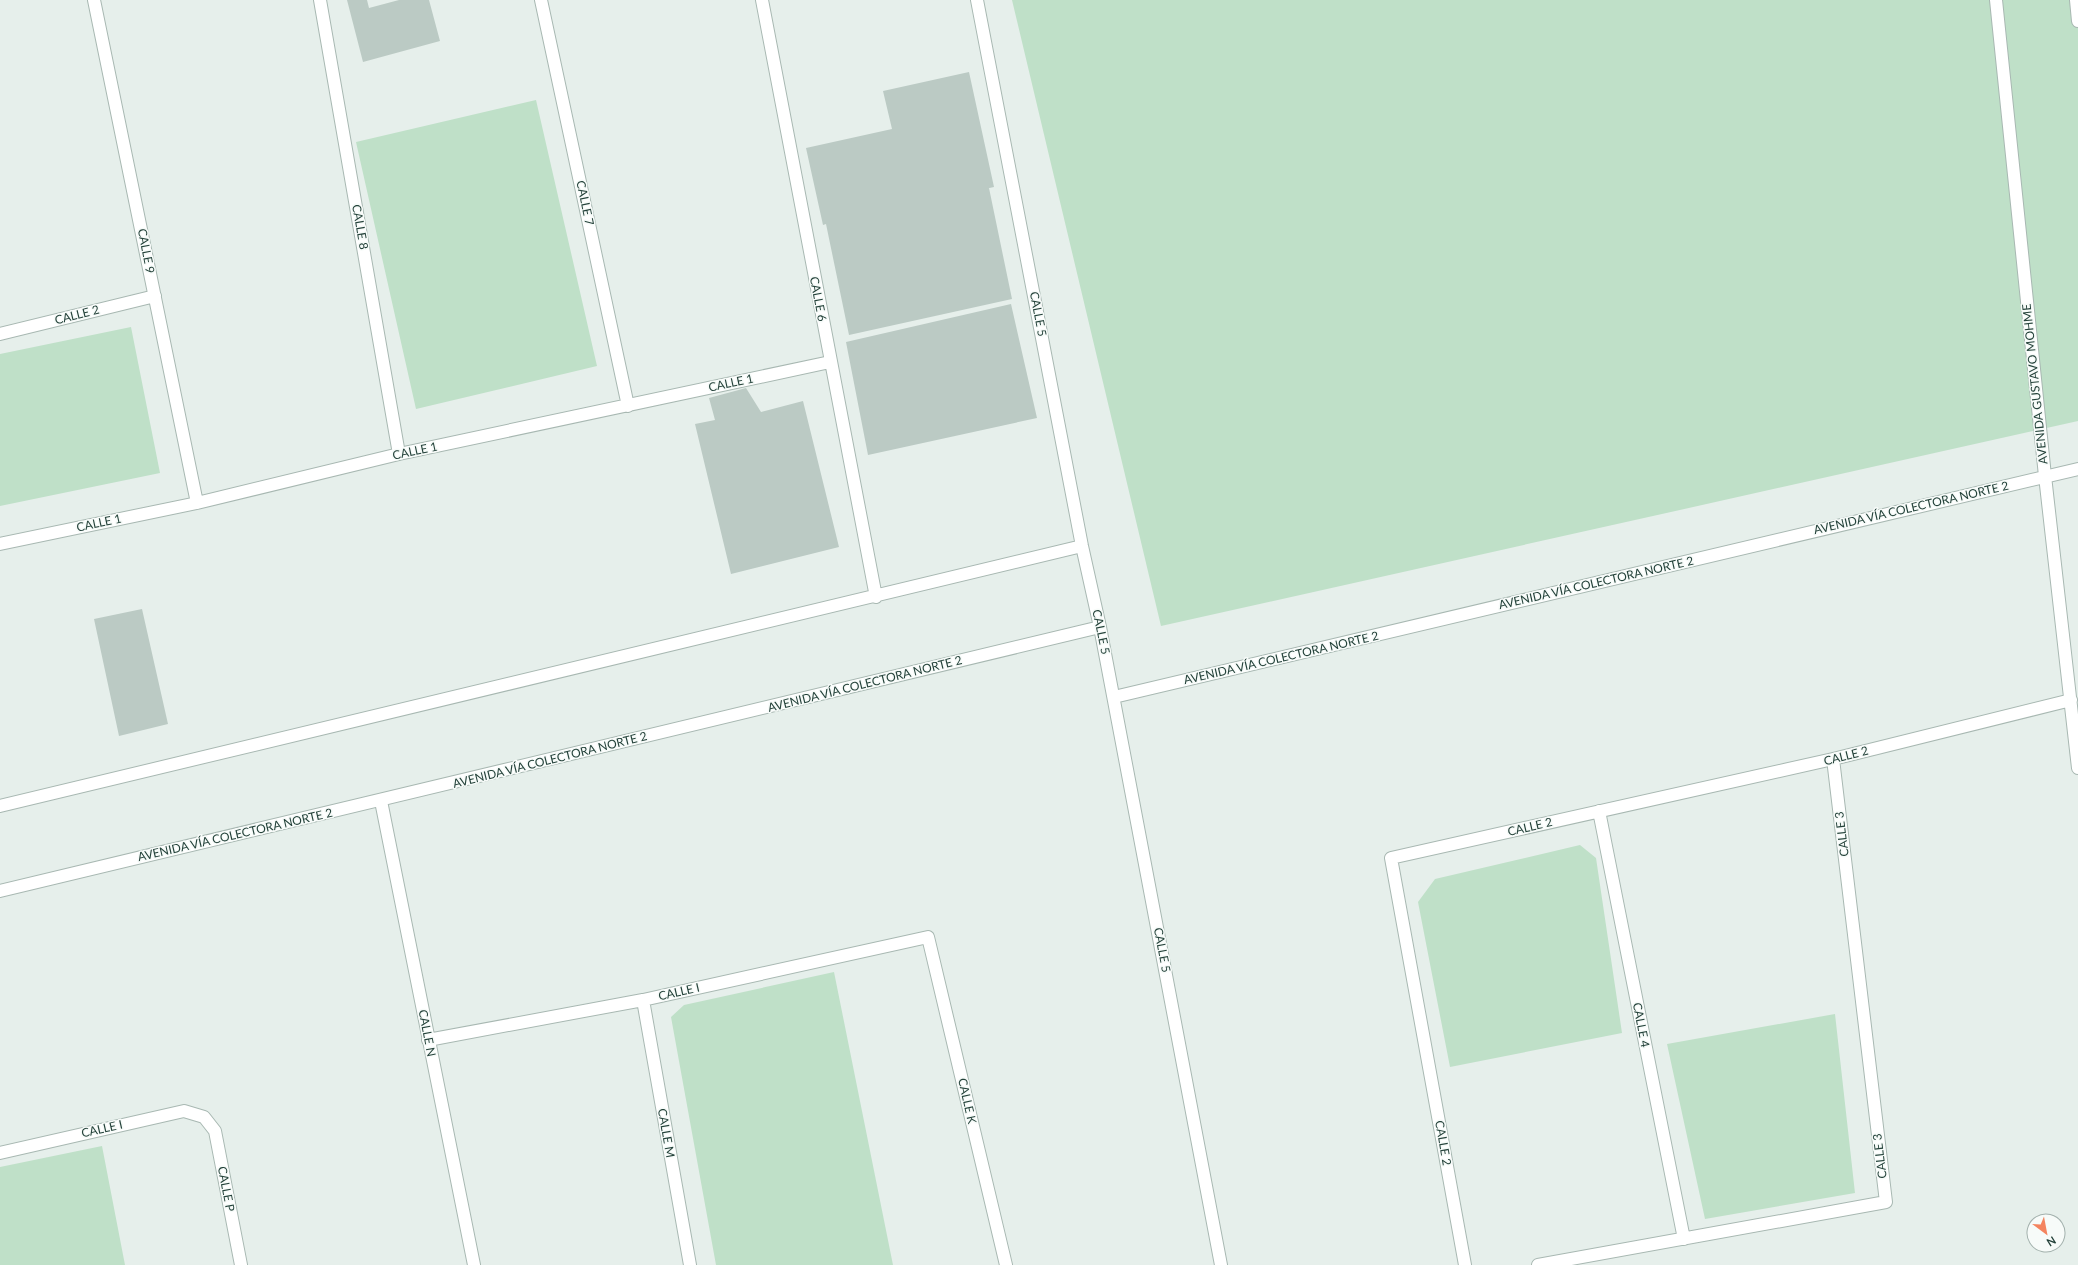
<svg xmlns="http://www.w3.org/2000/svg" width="2078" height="1265" font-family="Lato,sans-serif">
  <rect width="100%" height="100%" fill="#e6efeb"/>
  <path fill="#bfe0c8" d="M1012,0H2078V421L1161,626Z
    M536,100L597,366L416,409L356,142Z
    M131,327L160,473L0,506V354Z
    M1580,845L1596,858L1622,1033L1450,1067L1418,902L1435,879Z
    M834,972L893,1265H716L671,1017L684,1005Z
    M1835,1014L1855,1193L1705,1219L1667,1044Z
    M102,1146L125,1265H0V1167Z"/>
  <path fill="#bbcac4" d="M347,0H367L369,8L399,0H429L440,41L363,62Z
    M969,72L994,187L971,192L989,188L1012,299L849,335L826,224L823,225L806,148L892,129L883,91Z
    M1011,304L1037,418L868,455L846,342Z
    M746,388L761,412L803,401L839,547L731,574L695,424L715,420L709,398Z
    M142,609L168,724L119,736L94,619Z"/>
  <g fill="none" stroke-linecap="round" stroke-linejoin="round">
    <defs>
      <path id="minor" d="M94,0L197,503
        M320,0L399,454
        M541,0L628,406
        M762,0L876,597
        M977,0L1082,546L1100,627L1221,1265
        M1996,0L2045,476L2078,768
        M2076,0L2078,21
        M0,334L155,296
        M0,544L197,503L399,454L830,362
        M1114,697L2078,469
        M381,801L474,1265
        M0,806L1082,546
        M1599,811L1684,1239
        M0,891L1100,627
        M643,1000L690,1265
        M428,1040L643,1000L928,937L1006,1265
        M0,1153L184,1111L204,1117L215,1131L241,1265
        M1465,1265L1391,858L1833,759L2071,700
        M1538,1265L1886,1202L1833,759"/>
    </defs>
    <use href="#minor" stroke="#a8b8b2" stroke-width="14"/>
    <use href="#minor" stroke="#fff" stroke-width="12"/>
  </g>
  <g text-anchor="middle" stroke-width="3" stroke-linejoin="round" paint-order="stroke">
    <g font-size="12" fill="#24423a" stroke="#f7fbf9">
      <text transform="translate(585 203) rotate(78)" y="4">CALLE 7</text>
      <text transform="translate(360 227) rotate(80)" y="4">CALLE 8</text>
      <text transform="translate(146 251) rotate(79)" y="4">CALLE 9</text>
      <text transform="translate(818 299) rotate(79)" y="4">CALLE 6</text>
      <text transform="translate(1038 314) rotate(79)" y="4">CALLE 5</text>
      <text transform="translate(77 315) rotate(-14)" y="4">CALLE 2</text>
      <text transform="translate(731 383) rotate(-12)" y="4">CALLE 1</text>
      <text transform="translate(2035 384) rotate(-96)" y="4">AVENIDA GUSTAVO MOHME</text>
      <text transform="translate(415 451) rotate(-12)" y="4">CALLE 1</text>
      <text transform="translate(1911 508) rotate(-13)" y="4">AVENIDA VÍA COLECTORA NORTE 2</text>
      <text transform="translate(99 523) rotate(-12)" y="4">CALLE 1</text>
      <text transform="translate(1596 583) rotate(-13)" y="4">AVENIDA VÍA COLECTORA NORTE 2</text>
      <text transform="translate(1101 632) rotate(78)" y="4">CALLE 5</text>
      <text transform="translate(1281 658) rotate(-13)" y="4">AVENIDA VÍA COLECTORA NORTE 2</text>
      <text transform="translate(865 684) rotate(-14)" y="4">AVENIDA VÍA COLECTORA NORTE 2</text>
      <text transform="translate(1846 756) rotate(-14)" y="4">CALLE 2</text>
      <text transform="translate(550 760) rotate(-14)" y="4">AVENIDA VÍA COLECTORA NORTE 2</text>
      <text transform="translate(1530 827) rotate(-13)" y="4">CALLE 2</text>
      <text transform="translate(1842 834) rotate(-97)" y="4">CALLE 3</text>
      <text transform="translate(235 835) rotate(-13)" y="4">AVENIDA VÍA COLECTORA NORTE 2</text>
      <text transform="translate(1162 950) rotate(79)" y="4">CALLE 5</text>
      <text transform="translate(679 992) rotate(-13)" y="4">CALLE I</text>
      <text transform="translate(1641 1025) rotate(79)" y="4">CALLE 4</text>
      <text transform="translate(427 1033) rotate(79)" y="4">CALLE N</text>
      <text transform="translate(967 1101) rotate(77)" y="4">CALLE K</text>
      <text transform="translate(102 1129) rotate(-13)" y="4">CALLE I</text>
      <text transform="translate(666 1133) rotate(80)" y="4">CALLE M</text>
      <text transform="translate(1443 1143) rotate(80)" y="4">CALLE 2</text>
      <text transform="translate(1880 1156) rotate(-97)" y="4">CALLE 3</text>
      <text transform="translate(226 1189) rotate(79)" y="4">CALLE P</text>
    </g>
  </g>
  <g transform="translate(2046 1233) rotate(148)"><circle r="19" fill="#f7fbf9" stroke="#a3b1ad"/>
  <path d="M0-3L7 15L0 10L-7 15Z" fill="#f4845f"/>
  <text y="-6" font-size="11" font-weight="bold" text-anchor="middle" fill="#24423a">N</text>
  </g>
</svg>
